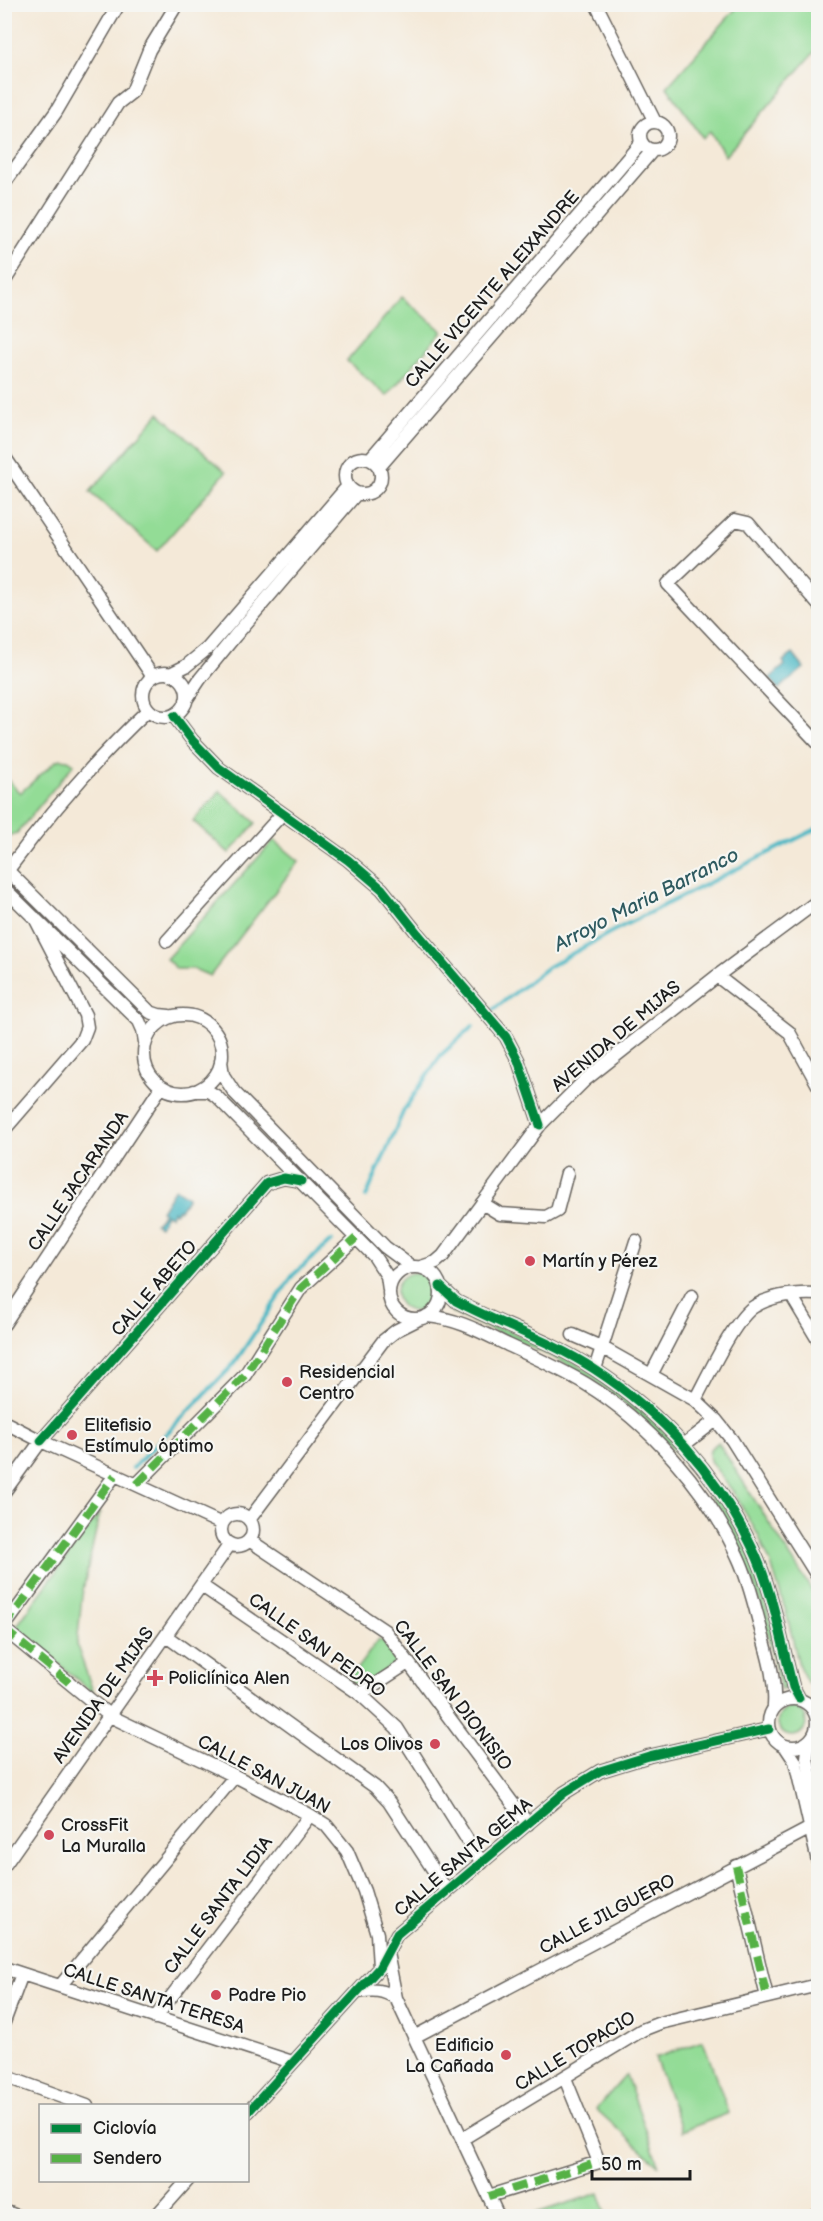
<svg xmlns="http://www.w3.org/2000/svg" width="823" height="2221" font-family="'Balsamiq Sans',sans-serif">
  <rect width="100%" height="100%" fill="#f6f6f2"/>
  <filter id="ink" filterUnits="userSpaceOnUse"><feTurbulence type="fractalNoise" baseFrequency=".0167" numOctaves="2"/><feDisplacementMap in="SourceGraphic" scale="12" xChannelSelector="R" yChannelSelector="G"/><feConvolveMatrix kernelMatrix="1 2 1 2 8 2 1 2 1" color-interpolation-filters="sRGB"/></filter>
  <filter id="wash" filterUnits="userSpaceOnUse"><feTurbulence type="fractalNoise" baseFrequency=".008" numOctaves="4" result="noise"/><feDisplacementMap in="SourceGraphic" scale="24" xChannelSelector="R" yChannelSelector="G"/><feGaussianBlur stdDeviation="1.35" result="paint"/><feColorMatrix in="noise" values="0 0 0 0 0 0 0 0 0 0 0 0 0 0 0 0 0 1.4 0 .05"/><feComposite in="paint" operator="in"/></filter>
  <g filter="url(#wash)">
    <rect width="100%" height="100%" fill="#f4e9d8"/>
    <path fill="#93dc96" stroke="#587c59" stroke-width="1.5" d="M739,5H818V48L725,156L710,131L703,138L667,87Z
      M402,297L442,331L387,396L347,361Z
      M159,413L226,472L157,551L90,492Z
      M61,759L68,760L74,764L17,833L8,836L5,834V777L20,793L56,761Z
      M220,791L256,823L229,853L193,821Z
      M274,840L299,861L210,976L194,969H177L166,959Z
      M396 1292a19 19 0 1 1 38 0a19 19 0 1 1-38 0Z
      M454,1308C492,1324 531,1339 567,1358C640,1398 716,1474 748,1552C766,1596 775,1643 786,1688L781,1690C770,1644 761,1597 742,1554C709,1477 638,1402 564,1363C528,1344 489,1329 452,1313Z
      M718,1442L818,1600V1691L807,1682L799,1666L786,1612L771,1564L758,1535L734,1493L710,1461C708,1451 710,1447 718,1442Z
      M100,1512L82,1595L77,1646L94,1694L16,1627Z
      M379,1639L385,1643L397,1661L363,1689L349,1679Z
      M778 1722a14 14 0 1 1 28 0a14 14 0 1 1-28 0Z
      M703,2041L729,2113L682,2131L655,2058Z
      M626,2075L659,2166L596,2109Z
      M599,2193L607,2216H527Z"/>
    <path fill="#4ab8c5" stroke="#336a70" stroke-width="1.5" d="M793,654L804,668L779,689L770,678L785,665L783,661Z
      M175,1188L188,1197L180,1210L178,1209L175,1213L173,1211L170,1216L166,1214L160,1226L155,1223L164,1213L161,1211Z"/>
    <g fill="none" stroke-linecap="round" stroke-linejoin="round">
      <path stroke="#4ab8c5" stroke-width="4" d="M494,1009L548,967L613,931L818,828
        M366,1197L404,1110L441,1055L473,1026
        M133,1468L234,1364L293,1275L331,1241"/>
    </g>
  </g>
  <g filter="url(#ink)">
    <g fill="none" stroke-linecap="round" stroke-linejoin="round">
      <defs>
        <path id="street" d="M596,4L655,122
          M640 136a14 14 0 1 1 28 0a14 14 0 1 1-28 0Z
          M4,184L56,112L119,4
          M4,282L118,103L132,92L149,50L177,4
          M4,456L153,677
          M345 476a18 18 0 1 1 36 0a18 18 0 1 1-36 0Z
          M370,459L641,143
          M379,467L652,151
          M818,604L748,523L735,520L668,584L818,743
          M143 695a22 22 0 1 1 44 0a22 22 0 1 1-44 0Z
          M170,674L186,666L208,648L348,486
          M186,700L200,679L235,636L357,493
          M174,716L192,740L219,768L348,860L382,889L418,934L506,1037L518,1060L540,1125
          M4,867L150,1012L159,1015L169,1016
          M8,870C50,813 96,759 148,710
          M4,888L139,1021L143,1030L145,1042
          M167,941L282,814
          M717,976L789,1032L818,1085
          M144 1054a39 39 0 1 1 78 0a39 39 0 1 1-78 0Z
          M221,1061L223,1075L234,1092L385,1247L412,1267
          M194,1091H208L216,1096L374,1256L387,1276L389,1290
          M4,1130L82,1040L87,1027L85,1015L35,918
          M482,1203L500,1214L546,1217L557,1211L567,1173
          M389 1293a26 26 0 1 1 52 0a26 26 0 1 1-52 0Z
          M421,1267L436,1262L443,1256L540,1125L585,1080L717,976L818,901
          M440,1286L456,1301C501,1325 551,1341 594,1369C662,1413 717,1474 752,1547C773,1590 781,1641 793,1687L799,1698
          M791,1295L818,1340
          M427,1316C456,1318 483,1333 508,1345C534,1357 561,1369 586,1384C648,1422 708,1490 738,1557C748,1578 754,1603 760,1626C767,1653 776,1679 774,1706
          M4,1324L161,1087
          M573,1335L603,1348L695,1400L716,1420L732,1440L818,1577
          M595,1369L636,1241
          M651,1375L692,1296
          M695,1400C707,1378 735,1317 755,1306C773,1295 798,1293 818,1294
          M4,1422L41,1441L222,1524
          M685,1444L716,1420
          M137,1484L245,1375L301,1288L356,1238
          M4,1492L41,1441L267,1183L284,1178L301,1181
          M221 1530a16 16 0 1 1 32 0a16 16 0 1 1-32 0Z
          M249,1520L383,1341L397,1330L419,1319
          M249,1540L385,1631L528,1824
          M202,1586L360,1694L397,1728L482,1863
          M4,1627L115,1475
          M4,1629L110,1716L235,1776L310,1815L326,1825L347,1851L364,1891L377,1934L379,1967
          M166,1636L375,1787L389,1802L447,1891
          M360,1694L408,1663
          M769 1723a24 24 0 1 1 48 0a24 24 0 1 1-48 0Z
          M809,1741L807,1758L818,1813
          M785,1746L795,1761L818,1861
          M4,1866L230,1544
          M736,1866L767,1997
          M387,1953L396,1998L498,2216
          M4,1968L292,2062
          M60,1986L235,1776
          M359,1992C373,1989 383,1990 396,1998
          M155,2018L310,1815
          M4,2022L22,1974
          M414,2037L818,1824
          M4,2076L87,2106
          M248,2112L379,1968L397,1934L564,1793L600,1771L649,1756L769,1729
          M462,2139L642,2030L660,2023L818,1985
          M489,2196L599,2162L565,2078
          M4,2211L17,2216
          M156,2216L188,2180
          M815,2216L818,2215"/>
      </defs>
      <use href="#street" stroke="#68645e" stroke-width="15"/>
      <use href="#street" stroke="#fff" stroke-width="12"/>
      <path stroke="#55b145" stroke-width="8" stroke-dasharray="15 8" stroke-linecap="butt" d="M137,1484L245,1375L301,1288L356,1238
        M4,1627L115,1475
        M4,1629L73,1686
        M736,1866L767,1997
        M489,2196L599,2162"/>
      <defs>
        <path id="cycleway" d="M174,716L192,740L219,768L348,860L382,889L418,934L506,1037L518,1060L540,1125
          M440,1286L456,1301C501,1325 551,1341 594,1369C662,1413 717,1474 752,1547C773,1590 781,1641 793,1687L799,1698
          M41,1441L267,1183L284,1178L301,1181
          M248,2112L379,1968L397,1934L564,1793L600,1771L649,1756L769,1729"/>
      </defs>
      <use href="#cycleway" stroke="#f6f6f2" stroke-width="13"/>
      <use href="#cycleway" stroke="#00873e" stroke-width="9"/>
    </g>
  </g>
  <g fill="#d1495b" stroke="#f6f6f2" stroke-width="2">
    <circle cx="530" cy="1261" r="6"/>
    <circle cx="287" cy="1382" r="6"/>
    <circle cx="72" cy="1435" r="6"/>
    <path d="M152 1669h6v6h6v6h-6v6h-6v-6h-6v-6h6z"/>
    <circle cx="435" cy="1744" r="6"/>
    <circle cx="49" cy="1835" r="6"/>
    <circle cx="216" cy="1995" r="6"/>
    <circle cx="506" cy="2055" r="6"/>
  </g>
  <g text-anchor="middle" stroke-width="4.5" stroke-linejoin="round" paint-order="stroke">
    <g font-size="18" fill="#1c1c1c" stroke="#f6f6f2">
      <text transform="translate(492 289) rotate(-49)" y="6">CALLE VICENTE ALEIXANDRE</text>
      <text transform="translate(616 1036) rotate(-40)" y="6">AVENIDA DE MIJAS</text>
      <text transform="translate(78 1181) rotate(-56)" y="6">CALLE JACARANDA</text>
      <text transform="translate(154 1288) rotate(-49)" y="6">CALLE ABETO</text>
      <text transform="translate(317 1645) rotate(36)" y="6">CALLE SAN PEDRO</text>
      <text transform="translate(103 1695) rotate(-55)" y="6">AVENIDA DE MIJAS</text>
      <text transform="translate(453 1695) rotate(53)" y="6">CALLE SAN DIONISIO</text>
      <text transform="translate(264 1774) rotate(28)" y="6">CALLE SAN JUAN</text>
      <text transform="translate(463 1857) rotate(-40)" y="6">CALLE SANTA GEMA</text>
      <text transform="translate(218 1905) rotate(-53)" y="6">CALLE SANTA LIDIA</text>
      <text transform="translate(607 1914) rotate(-28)" y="6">CALLE JILGUERO</text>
      <text transform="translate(154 1998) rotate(18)" y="6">CALLE SANTA TERESA</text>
      <text transform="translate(575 2051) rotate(-31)" y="6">CALLE TOPACIO</text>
    </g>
    <g font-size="18" fill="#1c1c1c" stroke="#f6f6f2" text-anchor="start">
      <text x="542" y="1267">Martín y Pérez</text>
      <text x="299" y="1378">Residencial<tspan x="299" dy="21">Centro</tspan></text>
      <text x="84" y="1431">Elitefisio<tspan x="84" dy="21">Estímulo óptimo</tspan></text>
      <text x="168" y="1684">Policlínica Alen</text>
      <text x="423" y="1750" text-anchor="end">Los Olivos</text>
      <text x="61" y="1831">CrossFit<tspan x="61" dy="21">La Muralla</tspan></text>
      <text x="228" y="2001">Padre Pio</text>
      <text x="494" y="2051" text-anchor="end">Edificio<tspan x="494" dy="21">La Cañada</tspan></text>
    </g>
    <g font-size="20" font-style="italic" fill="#2e5a60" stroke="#f6f6f2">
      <text transform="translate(646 899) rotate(-27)" y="7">Arroyo Maria Barranco</text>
    </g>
  </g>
  <rect width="823" height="2221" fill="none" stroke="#f6f6f2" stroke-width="24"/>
  <rect x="39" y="2104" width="210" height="78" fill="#f6f6f2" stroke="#9f9f9c" stroke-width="1.5"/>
  <rect x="51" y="2124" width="30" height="9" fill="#00873e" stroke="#9f9f9c" stroke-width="1.5"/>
  <text x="93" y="2134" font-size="18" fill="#1c1c1c">Ciclovía</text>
  <rect x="51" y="2154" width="30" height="9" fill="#55b145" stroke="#9f9f9c" stroke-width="1.5"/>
  <text x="93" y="2164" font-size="18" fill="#1c1c1c">Sendero</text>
  <path d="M592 2170v9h98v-9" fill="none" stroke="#1c1c1c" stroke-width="3"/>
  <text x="601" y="2170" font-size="18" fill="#1c1c1c" stroke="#f6f6f2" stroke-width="4.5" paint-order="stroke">50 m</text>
</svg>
